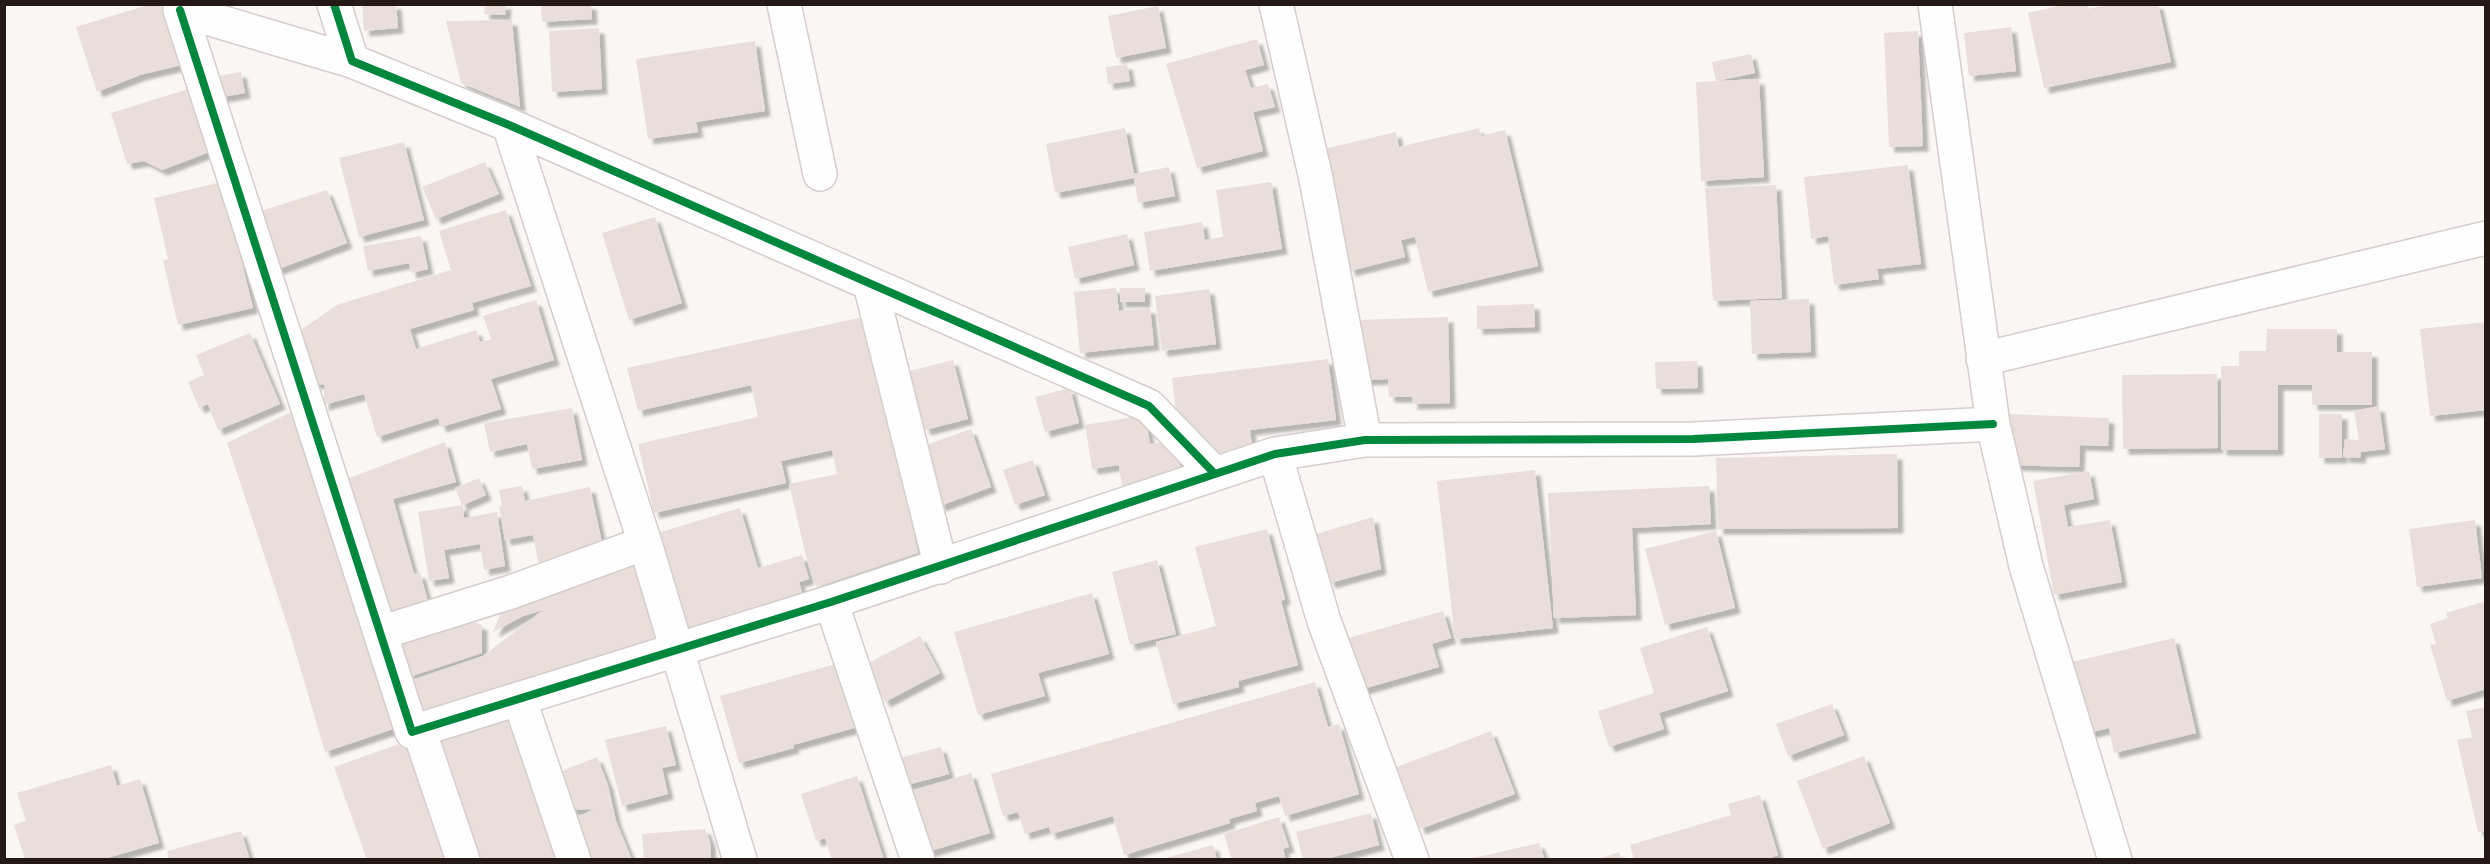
<svg xmlns="http://www.w3.org/2000/svg" width="2490" height="864" font-family="'DM Sans',sans-serif">
  <defs>
    <filter id="shadow"><feDropShadow dx="5.5" dy="5.5" stdDeviation="1.5" flood-color="#0004"/></filter>
  </defs>
  <rect width="100%" height="100%" fill="#f9f6f5"/>
  <path fill="#e9dedb" filter="url(#shadow)" d="M151,4H167L186,64L140,75L97,92L76,27Z
    M362,4H396L398,28L364,31Z
    M485,4H506L505,15L484,14Z
    M541,4H591L592,19L542,22Z
    M2068,4H2087L2088,9L2110,4H2158L2171,62L2044,88L2028,13Z
    M1158,6L1166,48L1116,58L1108,16Z
    M512,20L520,107L461,83L446,21Z
    M2011,27L2016,71L1969,76L1964,33Z
    M599,28L602,89L552,92L549,31Z
    M1918,31L1923,146L1889,147L1884,33Z
    M1257,39L1264,65L1245,70L1251,88L1268,84L1275,107L1253,112L1263,151L1197,168L1166,64Z
    M755,41L765,111L696,122L698,132L648,139L636,59Z
    M1751,54L1755,73L1716,81L1712,62Z
    M1127,64L1130,81L1108,84L1106,67Z
    M241,72L245,93L217,98L213,77Z
    M1759,79L1764,177L1701,181L1696,82Z
    M195,87L212,151L162,170L144,161L127,164L111,113Z
    M1125,128L1134,174L1169,167L1175,196L1138,203L1134,178L1055,193L1046,144Z
    M1479,128L1481,136L1505,130L1538,266L1428,292L1415,237L1401,240L1405,257L1350,271L1320,150L1396,132L1399,147Z
    M404,142L424,220L359,237L339,158Z
    M485,162L499,194L436,219L422,187Z
    M1908,165L1921,264L1877,269L1879,279L1834,285L1828,236L1811,239L1804,177Z
    M222,182L253,308L178,325L163,260L168,259L154,198Z
    M1271,182L1282,249L1150,271L1144,232L1202,222L1205,240L1223,237L1216,190Z
    M1776,185L1782,298L1713,301L1705,188Z
    M327,190L347,243L276,270L255,213Z
    M506,210L531,286L472,303L474,310L410,329L416,349L476,330L480,342L491,339L483,316L536,300L554,360L491,379L501,409L441,427L438,418L377,437L364,394L323,405L325,385L314,383L295,334L337,305L451,270L439,231Z
    M655,217L682,303L629,320L602,233Z
    M1127,234L1134,265L1075,279L1068,247Z
    M421,236L428,269L411,273L409,263L368,271L363,246Z
    M1116,288L1119,311L1150,308L1154,345L1080,353L1074,292Z
    M1120,288H1145V302H1120Z
    M1209,289L1216,344L1162,351L1155,296Z
    M1809,299L1811,352L1752,354L1750,301Z
    M1534,304L1535,327L1477,329V306Z
    M868,316L918,553L817,587L806,556L789,484L837,474L832,450L781,461L786,483L654,513L638,444L758,417L751,385L638,411L627,368Z
    M1448,317L1450,403L1412,404V397H1389L1388,379L1362,380L1360,320Z
    M2485,322L2486,410L2430,416L2420,329Z
    M2267,329H2337V352H2372V405H2312V385H2278V450H2221V366H2239V351H2266Z
    M250,333L280,404L218,430L208,404L199,408L188,382L204,375L196,355Z
    M1328,359L1336,420L1250,430L1253,454L1205,460L1202,434L1179,437L1172,378Z
    M953,360L968,419L925,430L910,371Z
    M1697,361L1698,388L1656,389L1655,362Z
    M2217,374L2218,448L2123,449L2122,375Z
    M1070,388L1079,423L1045,432L1035,397Z
    M2379,406L2385,449L2361,452L2360,458L2343,457L2345,439L2359,440L2354,411Z
    M572,408L582,460L532,469L527,444L490,452L484,423Z
    M293,411L399,727L325,752L289,630L227,443Z
    M2007,414L2109,418L2108,446L2080,445L2079,467L2006,465Z
    M2319,414H2342V458H2319Z
    M1145,415L1150,444L1176,440L1182,477L1122,487L1119,465L1092,469L1085,425Z
    M971,429L991,487L940,506L920,447Z
    M445,442L456,482L393,499L414,574L420,573L429,605L385,617L344,480Z
    M1897,454L1898,528L1718,529L1716,458Z
    M1033,460L1045,495L1015,505L1003,470Z
    M1535,470L1553,628L1455,639L1437,481Z
    M2089,471L2094,499L2064,505L2068,527L2110,520L2122,582L2054,595L2033,481Z
    M479,478L486,495L463,505L464,518L497,512L505,566L484,570L480,544L444,550L449,578L429,581L418,512L462,505L455,488Z
    M522,486L525,501L590,487L604,552L539,566L533,535L505,540L499,506H502L499,490Z
    M1709,486L1711,524L1632,528L1636,615L1554,618L1548,493Z
    M740,508L758,568L802,555L809,579L799,582L804,599L684,632L654,534Z
    M1373,517L1381,569L1330,583L1313,535Z
    M2475,520L2482,578L2417,587L2409,529Z
    M1267,529L1285,599L1281,601L1298,665L1238,681L1239,687L1173,704L1156,642L1216,626L1195,547Z
    M1716,531L1735,608L1665,625L1645,549Z
    M634,560L663,646L421,719L409,681L483,656L543,610L523,616L493,632L503,607Z
    M1157,560L1176,634L1130,645L1112,572Z
    M1092,593L1109,654L1038,673L1045,696L978,715L954,632Z
    M2486,601V689L2447,701L2430,645L2436,644L2430,624L2448,618L2446,613Z
    M1443,611L1451,638L1432,644L1439,667L1356,691L1341,640Z
    M466,620L482,625V653L409,677L400,638Z
    M1707,627L1728,691L1659,713L1664,729L1609,747L1598,711L1654,693L1640,648Z
    M920,636L940,673L885,702L865,665Z
    M2174,638L2196,733L2114,753L2109,728L2084,734L2068,663Z
    M847,661L865,725L793,745L794,748L739,763L720,696Z
    M1315,682L1328,727L1339,724L1359,794L1285,816L1279,796L1255,803L1257,811L1229,819L1230,823L1124,855L1113,816L1051,834L1049,827L1025,834L1018,812L1003,816L991,774Z
    M1832,704L1844,735L1788,756L1776,724Z
    M2486,707V831L2478,832L2457,740L2472,737L2466,711Z
    M511,714L565,860H470L429,739Z
    M666,726L676,765L662,768L668,794L622,806L605,740Z
    M1491,731L1515,794L1420,829L1397,767Z
    M413,739L455,860H367L334,767Z
    M941,747L949,774L903,786L895,759Z
    M1864,756L1890,823L1823,849L1797,781Z
    M597,757L608,785L616,821L632,860H588L570,822L593,809L569,810L557,773Z
    M111,765L117,786L140,779L159,843L100,860H25L14,825L26,821L17,793Z
    M971,773L990,833L924,853L906,793Z
    M857,776L884,860H826L831,857L825,838L816,841L801,794Z
    M1760,795L1778,855L1764,860H1634L1630,845L1731,815L1728,804Z
    M1371,813L1379,845L1322,860H1303L1296,832Z
    M1279,817L1289,847L1283,849L1286,860H1232L1224,834Z
    M705,829L710,842L711,860H644L642,834Z
    M241,831L250,860H169L167,851Z
    M1539,843L1545,860H1469V859Z
    M1213,845L1217,860H1162V859Z
    M1619,852L1621,860H1599V859Z"/>
  <g fill="none" stroke-linecap="round" stroke-linejoin="round">
    <defs>
      <path id="minor" d="M334,4L352,61L509,125L1149,406L1215,474L1275,454L1365,440L1693,439L1993,424
        M784,4L820,174
        M1276,4L1316,179L1365,440
        M1935,4L1993,424L2026,566L2115,860
        M180,10L412,732L831,602L1215,474
        M180,10L352,61
        M509,125L645,543L740,860
        M870,284L941,567
        M1983,359L2486,238
        M1275,454L1324,621L1412,860
        M831,602L918,860
        M380,633L511,592L645,543
        M520,701L574,860
        M419,730L463,860"/>
    </defs>
    <use href="#minor" stroke="#d5cdcc" stroke-width="36"/>
    <use href="#minor" stroke="#fefefe" stroke-width="33"/>
    <defs>
      <path id="cycleway" d="M334,4L352,61L509,125L1149,406L1215,474L1275,454L1365,440L1693,439L1993,424
        M180,10L412,732L831,602L1215,474"/>
    </defs>
    <use href="#cycleway" stroke="#fff" stroke-width="11"/>
    <use href="#cycleway" stroke="#00873e" stroke-width="8"/>
  </g>
  <rect width="2490" height="864" fill="none" stroke="#241916" stroke-width="12"/>
</svg>
